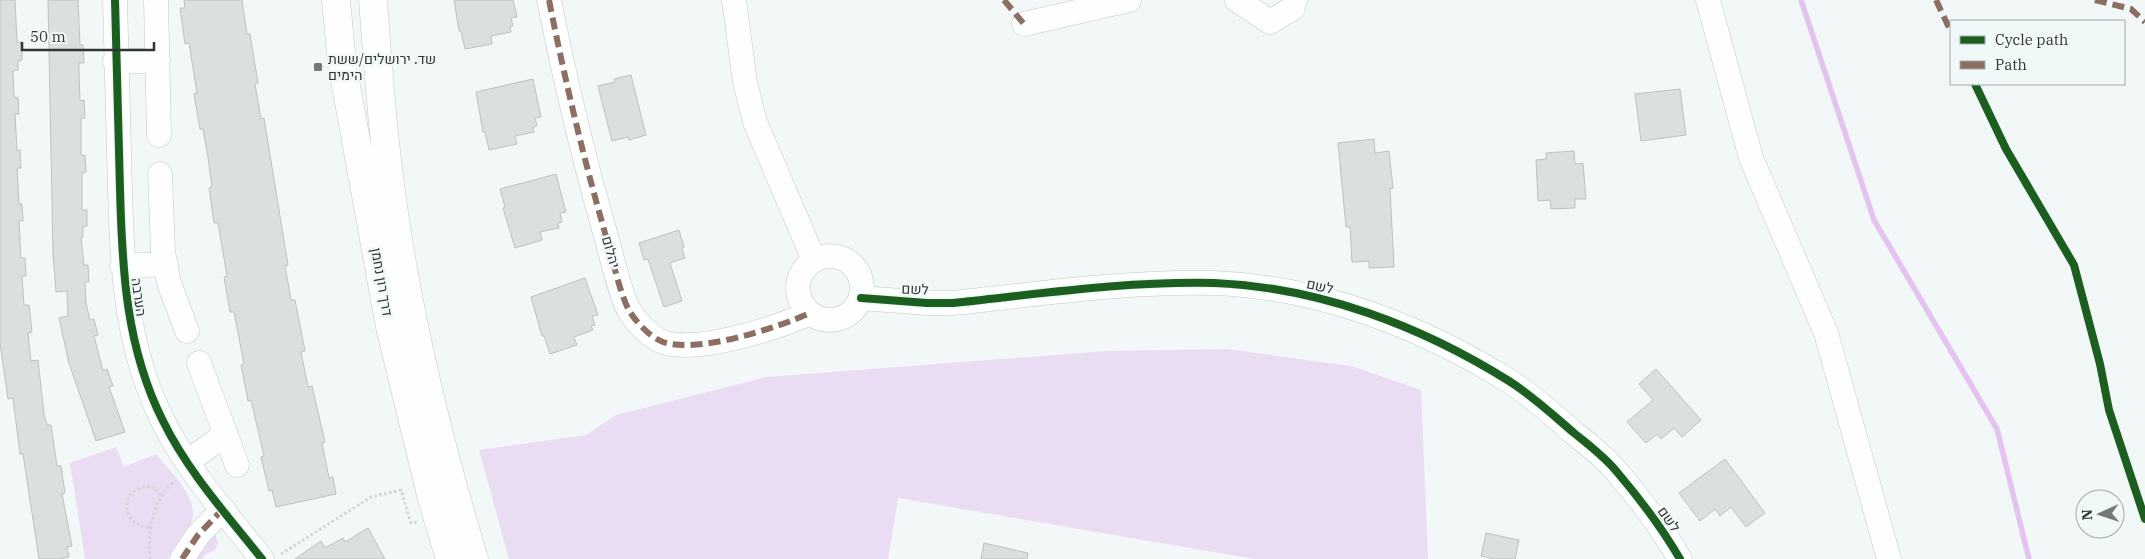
<svg xmlns="http://www.w3.org/2000/svg" width="2145" height="559" font-family="'IBM Plex Serif',Heebo,serif">
  <rect width="100%" height="100%" fill="#f2f7f7"/>
  <path fill="#eadcf2" d="M1227,349L1351,366L1421,390L1428,559H1255L898,498L888,559H509L479,450L586,435L616,415L767,377L1108,351Z
    M116,447L124,467L156,454C170,472 201,499 191,523C186,536 174,546 168,559H85L70,463Z
    M214,530L218,543L215,550L206,554L202,559H189Z"/>
  <g fill="none" stroke-linecap="round" stroke-linejoin="round">
    <path stroke="#e4c3f1" stroke-width="5.5" d="M1801,0L1874,220L1997,429L2029,559"/>
  </g>
  <path fill="#dbdfdf" stroke="#bdc1c1" d="M0,0H15L17,42H22V60L18,61V70L13,71L14,97L18,98L19,114H15L17,151L20,150L21,168H17L19,204H22L23,221H19L21,258H25L26,276H22L24,305H29L32,332L28,333L31,361L38,360L44,414L47,425H51L57,466H61L65,493L62,494L72,546L67,547L69,557L60,559H39L23,454H20L13,398L8,399L0,343Z
    M48,0H78L80,45H83L84,63H79V73L80,101L84,100L85,118H81V155H85L86,172L82,173V210H87V226L83,227V237H81L84,265H88L89,282H85L86,303L90,320L94,319L98,335L94,336L103,371L107,369L113,386L109,387L125,432L96,441L69,363L59,318L68,316L67,291L56,292L53,254Z
    M184,0H242L247,34H250L258,83L255,84L261,119L264,118L288,265L285,266L291,300H295L305,351L301,352L308,387L312,386L325,442L322,443L329,478L333,477L336,494L276,507L272,490L269,491L261,457L264,456L251,400L248,401L241,365L244,364L234,312H230L224,277L227,276L218,223H214L209,188L212,187L208,157L203,129H200L194,94L197,93L189,43L185,44L180,8H185Z
    M454,0H513L517,17L511,18L513,26L510,27L511,32L491,36L492,44L465,49L461,31H459Z
    M631,75L646,135L629,140L628,137L612,141L598,86L615,82L614,79Z
    M533,79L541,117L535,118L537,126L533,127L534,132L515,136L517,144L489,150L485,132H483L476,92Z
    M1680,89L1686,135L1641,141L1635,94Z
    M1374,139L1375,153L1389,151L1393,188L1390,189L1394,267L1369,268V261L1352,262L1350,227H1346L1338,143Z
    M1574,151L1575,164L1583,163L1586,199H1575V208L1551,209L1550,200L1538,201L1536,160L1546,159V153Z
    M556,174L566,212L560,213L562,222L558,223L559,228L540,232L542,240L515,248L503,208L505,207L500,189Z
    M679,230L684,247L682,248L685,258L670,263L682,301L664,307L648,259L644,260L639,243Z
    M585,278L598,315L592,316L595,325L591,326L593,330L574,337L577,345L550,354L544,336H542L531,297Z
    M1656,369L1701,420L1682,437L1674,428L1661,439L1657,434L1646,443L1627,422L1653,400L1639,384Z
    M1725,459L1765,513L1746,527L1731,507L1720,516L1715,509L1700,521L1679,493Z
    M368,528L385,559H295L321,541L325,548L343,538L345,542Z
    M1486,533L1519,540L1515,559H1494L1481,556Z
    M984,543L1028,553L1027,559H981Z"/>
  <g fill="none" stroke-linecap="round" stroke-linejoin="round">
    <defs>
      <path id="minor" d="M115,0C117,63 118,126 120,189C122,269 126,348 163,421C188,472 227,515 262,559
        M156,0L159,135
        M549,0C565,81 584,160 607,240C612,257 621,298 630,312C637,323 650,337 663,342C697,354 777,328 810,313
        M734,0L745,82L755,122L814,260
        M1237,0L1270,22L1293,8L1295,0
        M1708,0L1751,158L1826,333L1889,559
        M1024,24L1129,0
        M115,61H158
        M160,174L163,252L169,283L187,331
        M798 288a32 32 0 1 1 64 0a32 32 0 1 1-64 0Z
        M122,266L166,264
        M861,298L927,303H953C1039,294 1127,281 1214,283C1319,287 1421,326 1509,381C1533,396 1553,415 1574,433C1589,445 1605,457 1617,472C1640,499 1662,528 1680,559
        M199,363L237,465
        M187,462L226,434
        M182,559L198,535L223,509"/>
      <path id="major" d="M336,0L342,64L390,327L432,499L450,559
        M373,0C377,50 380,101 386,151C401,289 434,427 474,559"/>
    </defs>
    <use href="#minor" stroke="#c4c8c8" stroke-width="25"/>
    <use href="#major" stroke="#c4c8c8" stroke-width="29"/>
    <path stroke="#d4d6d6" stroke-width="3" stroke-dasharray="2.5 2.5" stroke-linecap="butt" d="M149,527C116,525 121,480 156,488L161,495
      M281,554L371,497L401,490L411,523L417,522
      M150,559C147,529 153,501 175,480"/>
    <use href="#minor" stroke="#fdfefe" stroke-width="24"/>
    <use href="#major" stroke="#fdfefe" stroke-width="28"/>
    <path stroke="#8d6e63" stroke-width="6" stroke-dasharray="12 6" stroke-linecap="butt" d="M549,0C565,81 584,160 607,240C612,257 621,298 630,312C637,323 650,337 663,342C697,354 777,328 810,313
      M1004,0L1024,24
      M1936,0L1951,32
      M2095,0L2131,9L2145,22
      M182,559L198,535L223,509"/>
    <defs>
      <path id="cycleway" d="M115,0C117,63 118,126 120,189C122,269 126,348 163,421C188,472 227,515 262,559
        M1975,84L2006,149L2074,265L2100,364L2109,410L2145,519
        M861,298L927,303H953C1039,294 1127,281 1214,283C1319,287 1421,326 1509,381C1533,396 1553,415 1574,433C1589,445 1605,457 1617,472C1640,499 1662,528 1680,559"/>
    </defs>
    <use href="#cycleway" stroke="#f1f8f8" stroke-width="11"/>
    <use href="#cycleway" stroke="#1b5e20" stroke-width="8"/>
  </g>
  <rect fill="#767979" stroke="#f1f8f8" stroke-width="2" x="313" y="62" width="10" height="10" rx="2.5"/>
  <g text-anchor="middle" stroke-width="5" stroke-linejoin="round" paint-order="stroke">
    <g font-size="14" fill="#333535" stroke="#f1f8f8" text-anchor="start">
      <text x="328" y="64">שד. ירושלים/ששת<tspan x="328" dy="16">הימים</tspan></text>
    </g>
    <g font-size="14" fill="#333535" stroke="#f1f8f8">
      <text transform="translate(611 252) rotate(74)" y="5">יהלום</text>
      <text transform="translate(382 282) rotate(80)" y="5">דרך רון נחמן</text>
      <text transform="translate(1320 286) rotate(12)" y="5">לשם</text>
      <text transform="translate(915 289) rotate(2)" y="5">לשם</text>
      <text transform="translate(139 297) rotate(82)" y="5">הערבה</text>
      <text transform="translate(1669 519) rotate(54)" y="5">לשם</text>
    </g>
  </g>
  <rect x="1950" y="20" width="175" height="65" fill="#f1f8f8" stroke="#a5aaaa"/>
  <rect x="1960" y="36" width="25" height="8" fill="#1b5e20" stroke="#a5aaaa"/>
  <text x="1995" y="45" font-size="15" fill="#333535">Cycle path</text>
  <rect x="1960" y="61" width="25" height="8" fill="#8d6e63" stroke="#a5aaaa"/>
  <text x="1995" y="70" font-size="15" fill="#333535">Path</text>
  <g transform="translate(2100 514) rotate(267)"><circle r="24" fill="#f1f8f8" stroke="#a5aaaa"/>
  <path d="M0-4L9 19L0 12L-9 19Z" fill="#767979"/>
  <text y="-8" font-size="14" font-weight="bold" text-anchor="middle" fill="#333535">N</text>
  </g>
  <path d="M22 42v8h132v-8" fill="none" stroke="#333535" stroke-width="2.5"/>
  <text x="30" y="42" font-size="15" fill="#333535" stroke="#f1f8f8" stroke-width="4" paint-order="stroke">50 m</text>
</svg>
